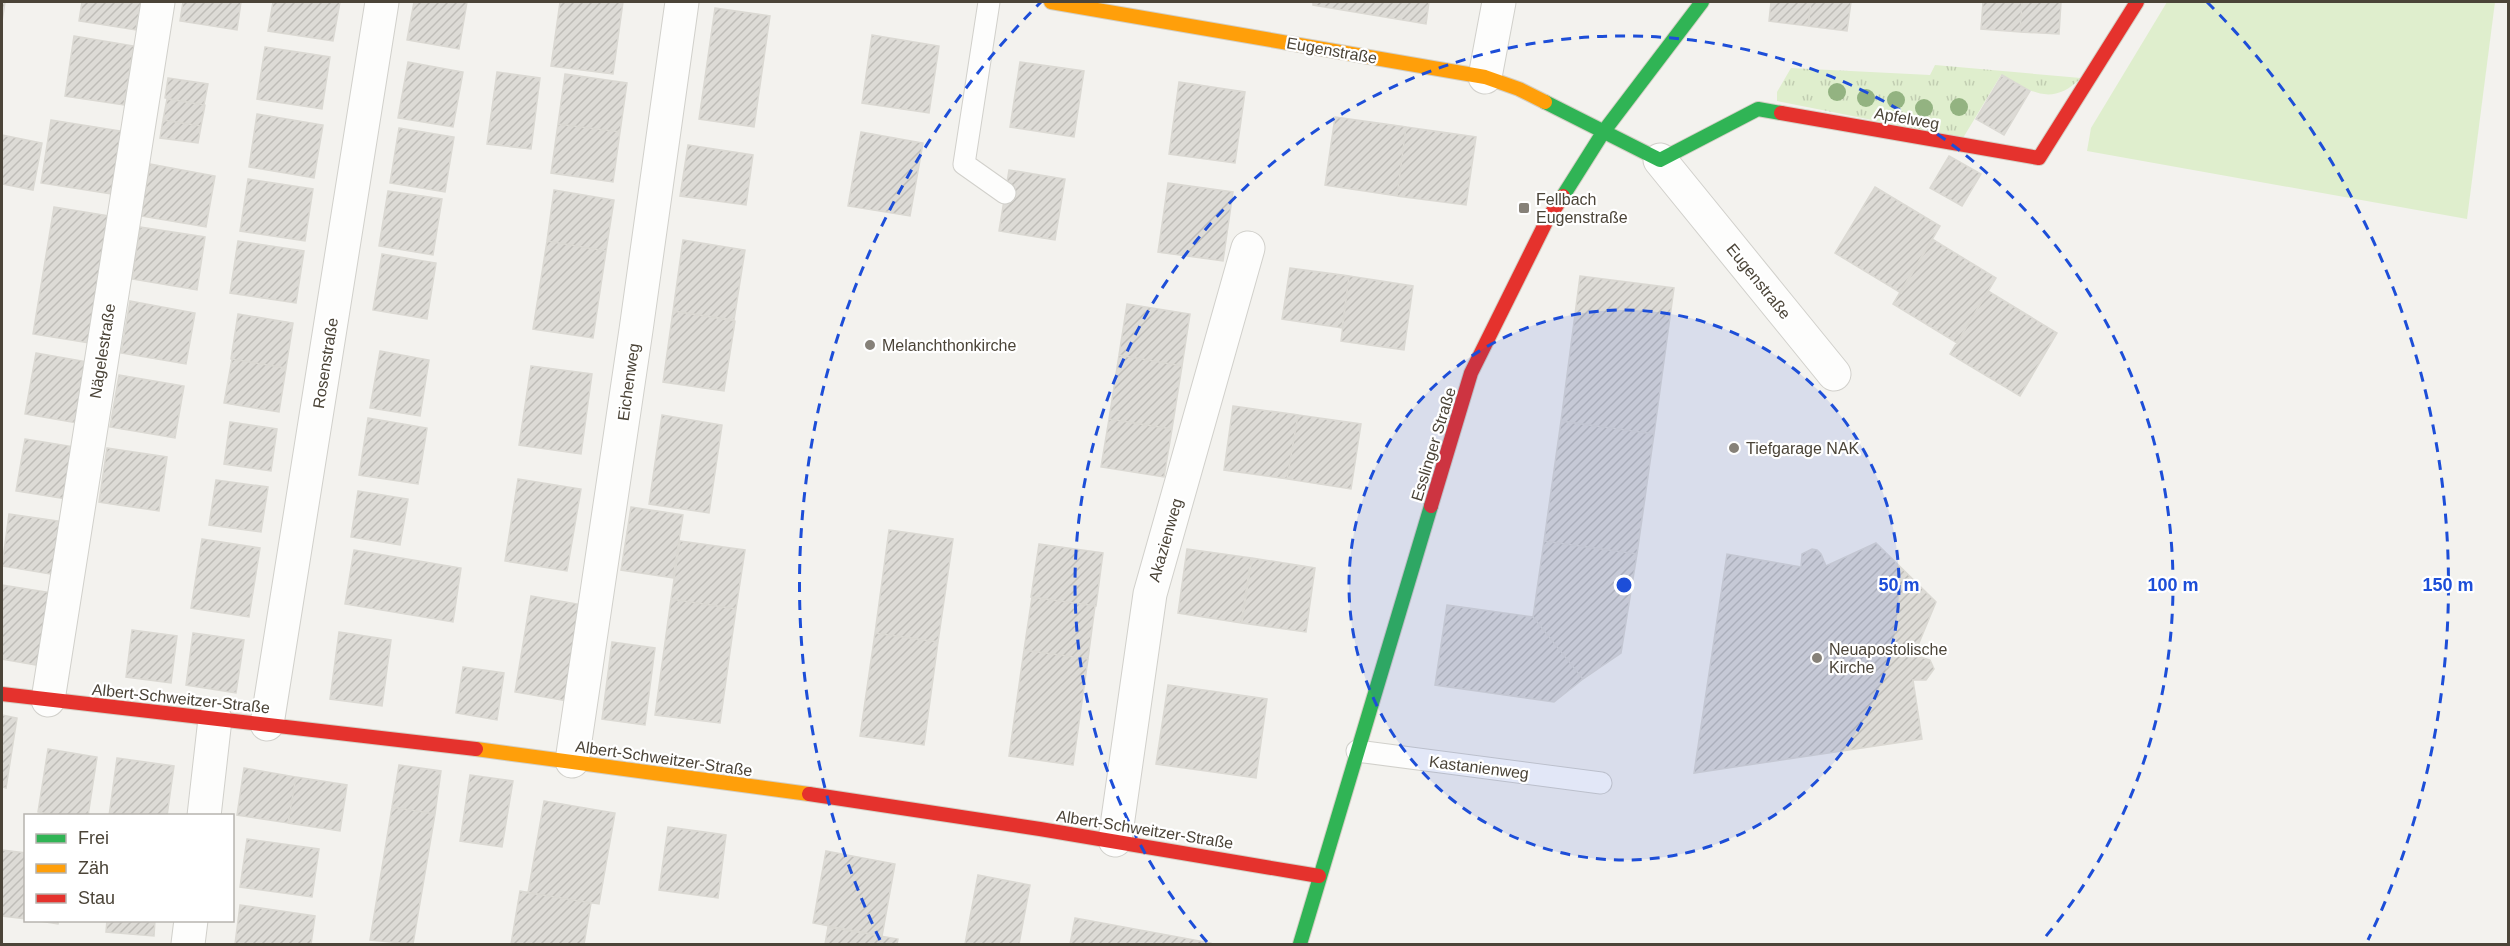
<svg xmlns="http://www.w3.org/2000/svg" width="2510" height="946" font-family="Helvetica,sans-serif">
  <defs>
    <pattern id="grass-tufts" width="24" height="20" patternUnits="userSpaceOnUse" patternTransform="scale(1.5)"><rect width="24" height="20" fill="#dfeecd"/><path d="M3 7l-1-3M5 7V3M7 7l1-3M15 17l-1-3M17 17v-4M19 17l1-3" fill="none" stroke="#c1cdb1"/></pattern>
    <pattern id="building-hatch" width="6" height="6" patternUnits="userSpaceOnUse" patternTransform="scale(1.5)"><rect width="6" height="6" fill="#dddbd6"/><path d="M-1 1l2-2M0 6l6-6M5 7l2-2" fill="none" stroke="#bfbdb8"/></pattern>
  </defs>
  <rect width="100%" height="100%" fill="#f3f2ee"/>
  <path fill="url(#grass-tufts)" d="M1935,65L2081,78C2052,107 2031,92 2001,75L1963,138L1777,101V92L1791,68L1930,75Z"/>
  <path fill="#dfeecd" d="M2167,2H2495L2467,219L2087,151L2091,128Z"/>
  <path fill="url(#building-hatch)" stroke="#dbd9d3" stroke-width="1.5" d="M2,2H5L2,22Z
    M82,2H141L136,30L79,21Z
    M183,2H241L237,30L180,21Z
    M273,2H340L333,41L268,31Z
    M414,2H467L459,49L407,40Z
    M560,2H623L613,74L551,66Z
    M1313,2H1429L1426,24L1313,5Z
    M1771,2H1811L1808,26L1769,21Z
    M1811,2H1851L1847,31L1808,26Z
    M1983,2H2022L2020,32L1981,29Z
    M2022,2H2061L2059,34L2020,32Z
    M715,8L770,16L754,127L699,119Z
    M872,35L939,46L929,113L862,103Z
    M74,36L134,46L124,105L65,96Z
    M265,47L330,57L322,109L257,99Z
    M408,62L463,72L453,127L398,118Z
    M1020,62L1084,71L1074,137L1010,127Z
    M497,72L540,78L531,149L487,144Z
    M565,74L627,83L620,132L558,124Z
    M2002,75L2030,91L2004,135L1976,119Z
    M168,78L208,84L204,105L165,98Z
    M1179,82L1245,92L1235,163L1169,154Z
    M167,99L205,105L201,126L163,120Z
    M257,114L323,125L314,178L249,167Z
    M1335,117L1406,127L1397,196L1325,185Z
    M51,120L121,131L111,194L41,183Z
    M163,120L201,126L198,143L160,138Z
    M558,124L620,132L613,182L551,173Z
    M1406,127L1476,137L1466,205L1397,196Z
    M399,128L454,137L445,192L390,183Z
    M861,132L923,143L910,216L848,206Z
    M2,135L42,143L33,190L2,184Z
    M688,145L753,155L746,205L680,196Z
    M1949,156L1981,174L1962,206L1930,188Z
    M150,164L215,176L206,227L141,216Z
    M1009,170L1065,179L1055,240L999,231Z
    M248,179L313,189L305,241L240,231Z
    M1168,183L1233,192L1223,261L1158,252Z
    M1875,187L1940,226L1901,293L1835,253Z
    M554,190L614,200L606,251L547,241Z
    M388,191L442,199L433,255L379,246Z
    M54,207L110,216L89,343L33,334Z
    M140,227L205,237L197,290L132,279Z
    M1932,239L1996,278L1957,343L1893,304Z
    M683,240L745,250L734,320L673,311Z
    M238,241L304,251L296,303L230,293Z
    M547,241L606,251L593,338L533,329Z
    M382,254L436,263L427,319L373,310Z
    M1290,268L1349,276L1342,328L1282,319Z
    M1349,276L1413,286L1404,350L1341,341Z
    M1580,276L1674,288L1654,434L1561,421Z
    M1988,291L2057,333L2020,396L1950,354Z
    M130,301L195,313L186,364L121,353Z
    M1127,304L1190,314L1182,366L1119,355Z
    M673,311L735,321L724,391L663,382Z
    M238,314L293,323L286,368L231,359Z
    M380,351L429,360L420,416L370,408Z
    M36,353L88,362L77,423L25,414Z
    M1119,355L1182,366L1172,429L1109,419Z
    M232,359L286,368L279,412L224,403Z
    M531,366L592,374L581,454L519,445Z
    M119,375L184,386L175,438L110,427Z
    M1233,406L1298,415L1287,479L1224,470Z
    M662,415L722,425L709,513L649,504Z
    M1298,415L1361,424L1351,489L1287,479Z
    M368,418L427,428L418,484L359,475Z
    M1109,419L1172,429L1164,477L1101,467Z
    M1561,421L1654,434L1637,554L1544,541Z
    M230,422L277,429L271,471L224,464Z
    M25,439L75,447L66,499L16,491Z
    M107,448L167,457L159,511L99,502Z
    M518,479L581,489L567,571L505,561Z
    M216,480L268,487L261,532L209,525Z
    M358,491L408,499L400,545L351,537Z
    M631,507L683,515L673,578L621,570Z
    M9,514L64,522L56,575L2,566Z
    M889,530L953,539L938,642L875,633Z
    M202,539L260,548L249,617L191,608Z
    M680,541L745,550L736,609L671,599Z
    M1544,541L1637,554L1621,653L1583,679L1533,617Z
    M1876,543L1936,602L1914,655L1930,660L1934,669L1926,680H1913L1922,739L1694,773L1727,554L1801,567L1802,554L1812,549L1817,550L1821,554L1826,566Z
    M1039,544L1103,553L1096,606L1031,597Z
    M1187,549L1251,558L1241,623L1178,613Z
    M354,550L461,568L453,622L345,604Z
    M1252,558L1315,568L1306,632L1242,623Z
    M2,585L53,593L41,666L2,659Z
    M531,596L583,605L567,701L515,692Z
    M1032,597L1095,606L1088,659L1024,650Z
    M671,599L736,609L720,723L655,715Z
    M1447,605L1533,617L1583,679L1554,702L1435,685Z
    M132,630L177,636L171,683L126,677Z
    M339,632L391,640L382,706L330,699Z
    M193,633L244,640L236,693L186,685Z
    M875,633L938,642L924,745L860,736Z
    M612,642L655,648L645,725L602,719Z
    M1024,650L1088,659L1073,765L1009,756Z
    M463,667L504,673L497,720L456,713Z
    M1168,685L1267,699L1256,778L1156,764Z
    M2,715L17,718L6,788L2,787Z
    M48,749L97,757L88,816H58L38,812Z
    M117,758L174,766L167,816H109Z
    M399,765L441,771L435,814L392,807Z
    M244,768L296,777L288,823L237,815Z
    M470,775L513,781L502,847L460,841Z
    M296,777L347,785L340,831L288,823Z
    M544,801L615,813L599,904L528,893Z
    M392,807L435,814L413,944L370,940Z
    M668,827L726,835L718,898L659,890Z
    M247,839L319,849L312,897L240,887Z
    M2,850L26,853V919L2,916Z
    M826,851L895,864L882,936L813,923Z
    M978,875L1030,885L1019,944H965Z
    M520,891L591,903L584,944H511Z
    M240,905L315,916L311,944H235Z
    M1075,918L1211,943V944H1070Z
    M33,920H59L58,924Z
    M107,920H155L154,936L106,932Z
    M828,927L898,939L897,944H825Z"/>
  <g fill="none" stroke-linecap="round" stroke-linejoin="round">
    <defs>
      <path id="lane" d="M989,2L964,164L1005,193
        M1357,751L1601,783"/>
      <path id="street" d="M1485,77L1499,2
        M1660,160L1834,374
        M48,700L158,2
        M267,724L382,2
        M572,761L636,330L682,2
        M204,816L215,719
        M1115,840L1150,594L1248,248
        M188,944L191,920"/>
      <path id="fast" d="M1545,102L1660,160L1758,109L1781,113
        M1563,196L1604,131L1702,2
        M1300,944L1431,506"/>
      <path id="slow" d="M1051,2L1485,77L1519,89L1545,102
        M476,749L809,794"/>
      <path id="jam" d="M1781,113L2039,158L2137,2
        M1431,506L1471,373L1547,220L1563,196
        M2,694L476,749
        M809,794L1040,829L1319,876"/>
    </defs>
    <use href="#lane" stroke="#d1d0cb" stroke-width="23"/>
    <use href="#street" stroke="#d1d0cb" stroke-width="35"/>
    <use href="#fast" stroke="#d3cfc4" stroke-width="16"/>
    <use href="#slow" stroke="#d3cfc4" stroke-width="16"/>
    <use href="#jam" stroke="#d3cfc4" stroke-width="16"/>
    <use href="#lane" stroke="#fdfdfc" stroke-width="21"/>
    <use href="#street" stroke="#fdfdfc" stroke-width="33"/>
    <use href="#fast" stroke="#30b455" stroke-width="14"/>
    <use href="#slow" stroke="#ff9f0a" stroke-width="14"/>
    <use href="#jam" stroke="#e5322d" stroke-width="14"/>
  </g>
  <g fill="#93b381">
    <circle cx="1837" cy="92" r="9"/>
    <circle cx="1866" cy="98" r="9"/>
    <circle cx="1896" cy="100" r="9"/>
    <circle cx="1959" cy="107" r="9"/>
    <circle cx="1924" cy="108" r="9"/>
  </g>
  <circle cx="1624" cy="585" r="275" fill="#1d4ed8" fill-opacity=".12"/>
  <g fill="none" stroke="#1d4ed8" stroke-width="3" stroke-dasharray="10 8">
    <circle cx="1624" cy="585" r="275"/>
    <path d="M1207 942A549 549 0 1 1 2041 942"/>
    <path d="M880 940A824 824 0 0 1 1041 2M2207 2A824 824 0 0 1 2368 940"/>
  </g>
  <g fill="#868178" stroke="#fff" stroke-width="2">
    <rect x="1518" y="202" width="12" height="12" rx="3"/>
    <circle cx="870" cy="345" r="6"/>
    <circle cx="1734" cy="448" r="6"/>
    <circle cx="1817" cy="658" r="6"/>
  </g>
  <g text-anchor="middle" stroke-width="4.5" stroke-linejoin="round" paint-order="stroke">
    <g font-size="16" fill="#4b4438" stroke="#fff">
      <text transform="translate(1332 50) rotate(10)" y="6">Eugenstraße</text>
      <text transform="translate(1907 118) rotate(10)" y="6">Apfelweg</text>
      <text transform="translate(1759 281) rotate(51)" y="6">Eugenstraße</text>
      <text transform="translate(102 351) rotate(-81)" y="6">Nägelestraße</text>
      <text transform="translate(325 363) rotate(-81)" y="6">Rosenstraße</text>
      <text transform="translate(628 382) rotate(-82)" y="6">Eichenweg</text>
      <text transform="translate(1433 444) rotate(-73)" y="6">Esslinger Straße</text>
      <text transform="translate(1165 540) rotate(-74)" y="6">Akazienweg</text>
      <text transform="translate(181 698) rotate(6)" y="6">Albert-Schweitzer-Straße</text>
      <text transform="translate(664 758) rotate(8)" y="6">Albert-Schweitzer-Straße</text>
      <text transform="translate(1479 767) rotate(7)" y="6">Kastanienweg</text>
      <text transform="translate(1145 829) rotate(9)" y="6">Albert-Schweitzer-Straße</text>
    </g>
    <g font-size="16" fill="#4b4438" stroke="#fff" text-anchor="start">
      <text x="1536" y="205">Fellbach<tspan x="1536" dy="18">Eugenstraße</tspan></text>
      <text x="882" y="351">Melanchthonkirche</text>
      <text x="1746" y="454">Tiefgarage NAK</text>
      <text x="1829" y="655">Neuapostolische<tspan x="1829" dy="18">Kirche</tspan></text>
    </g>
  </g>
  <circle cx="1624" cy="585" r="9" fill="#1d4ed8" stroke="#fff" stroke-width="3"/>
  <g font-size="18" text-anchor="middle" font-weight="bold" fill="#1d4ed8" stroke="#fff" stroke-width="4.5" stroke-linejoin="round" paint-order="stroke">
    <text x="1899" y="591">50 m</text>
    <text x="2173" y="591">100 m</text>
    <text x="2448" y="591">150 m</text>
  </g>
  <rect width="2510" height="946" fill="none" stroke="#4b4438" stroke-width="6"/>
  <rect x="24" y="814" width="210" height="108" fill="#ffffff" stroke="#b7b4af" stroke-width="1.5"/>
  <rect x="36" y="834" width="30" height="9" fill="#30b455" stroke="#b7b4af" stroke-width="1.5"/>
  <text x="78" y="844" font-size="18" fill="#4b4438">Frei</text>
  <rect x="36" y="864" width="30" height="9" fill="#ff9f0a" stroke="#b7b4af" stroke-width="1.5"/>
  <text x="78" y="874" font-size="18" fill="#4b4438">Zäh</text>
  <rect x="36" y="894" width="30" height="9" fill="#e5322d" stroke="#b7b4af" stroke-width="1.5"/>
  <text x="78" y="904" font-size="18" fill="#4b4438">Stau</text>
</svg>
